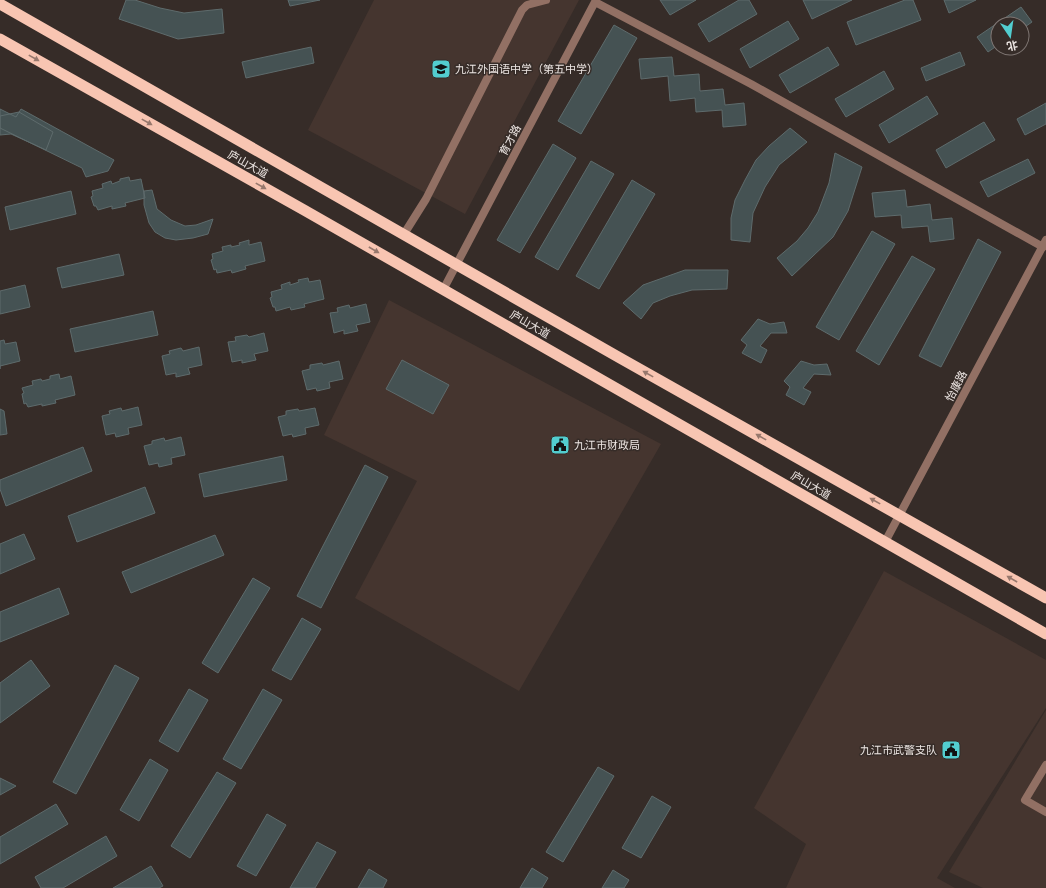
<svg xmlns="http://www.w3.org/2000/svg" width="1046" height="888" font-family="'DM Sans','Noto Sans SC',sans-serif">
  <rect width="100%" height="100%" fill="#362c28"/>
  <path fill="#45352f" d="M374,0H579L465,214L308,130Z
    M389,300L661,444L519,691L355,598L417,481L324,435Z
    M884,571L1046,660V708L937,878L955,888H786L806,844L754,808Z
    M1046,710V888H983L949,872Z"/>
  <path fill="#455253" stroke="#5e6b6c" d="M126,0H135L160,8L184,13L222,9L224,33L178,39L119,19Z
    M288,0H320L290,6Z
    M660,0H696L670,15Z
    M739,0H749L757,14L709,42L698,24Z
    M803,0H852L812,19Z
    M905,0H913L921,20L856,45L847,22Z
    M944,0H976L949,13Z
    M1021,7L1032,22L1022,29V24H998V45L988,52L977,37Z
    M788,21L799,39L750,68L740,49Z
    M614,25L637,38L581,134L558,121Z
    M311,47L314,63L246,78L242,62Z
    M828,47L839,65L790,93L779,75Z
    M960,52L965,65L926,81L921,68Z
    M672,57L674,76L699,74L700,91L723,89L725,105L744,103L746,125L723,127L722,110L696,112L695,98L670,101L668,76L641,79L639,59Z
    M884,71L894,89L846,117L835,99Z
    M927,96L938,114L889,143L879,125Z
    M1046,103V124L1025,135L1017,119Z
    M0,109L16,117L21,109L114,160L108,171L86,177L82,168L0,128Z
    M19,112L53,132L46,150L11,134L0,135V116Z
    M984,122L995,140L946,168L936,150Z
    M790,128L807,142L779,165L765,187L753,213L750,242L731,240V218L735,200L745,180L756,160L769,146Z
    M553,144L576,158L520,253L497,240Z
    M835,153L862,167L848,211L833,237L792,276L777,258L797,241L808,228L818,212L829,183Z
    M1028,159L1035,173L988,197L980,182Z
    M591,161L614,174L558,270L535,257Z
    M129,177L130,181L141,179L145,198L125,203L126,206L112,209V206L98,210L96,206H94L91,197L93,196L92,191L103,188L102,184L111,181L112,184L120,181V179Z
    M632,180L655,194L599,289L576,276Z
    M152,190L157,209L171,220L185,226L196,225L213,219L208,234L193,238L176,240L165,238L155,232L149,223L144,205V191Z
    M905,190L907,207L930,204L932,220L952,218L954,239L930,242L928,226L902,228L901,215L875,217L872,193Z
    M71,191L76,214L10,230L5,207Z
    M872,231L895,244L839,340L816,327Z
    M978,239L1001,252L941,367L919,356Z
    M249,240V245L261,242L265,261L245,266L246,269L232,273L231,270L217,273L216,269L214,270L211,260L213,259L212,254L223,251L222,247L231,245V247L240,245L239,243Z
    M119,254L124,275L62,288L57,268Z
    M912,256L935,269L879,365L856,351Z
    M685,270H728L727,289L692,290L670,296L653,303L641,319L623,303L643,285Z
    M308,278L309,282L320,280L324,299L304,304L305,307L291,310L290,307L276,311L275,307H273L270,298L272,297L271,292L282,289L281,285L290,282V285L299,282L298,280Z
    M25,285L30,307L0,314V291Z
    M366,304L370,322L356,325L358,331L344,334V330L334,333L330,313L338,312L337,308L349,305L350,308Z
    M153,311L158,335L75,352L70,329Z
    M758,319L770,324L784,322L787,333H771L760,346L767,350L761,363L742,353L747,345L741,340Z
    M264,333L268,351L254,354L256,360L242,363V360L232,362L228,342L236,341L235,337L247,335L249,337Z
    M4,340L5,344L16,342L20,361L0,366V369V341Z
    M199,347L202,365L188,368L190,374L176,377V373L166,375L162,356L170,354L169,351L181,348L183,351Z
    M402,360L449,385L433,414L386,389Z
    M339,361L343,379L329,382L330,388L317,391L316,388L307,390L302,371L310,369V365L322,363L323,365Z
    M801,361L814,365L827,364L831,375L814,374L803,388L811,392L804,405L786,395L790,387L784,381Z
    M59,374L60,379L71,376L75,395L55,400L56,403L42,406V404L28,407L26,403L24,404L22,394L24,393L22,388L33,385L32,381L41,379L42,381L50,379V376Z
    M138,407L142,425L128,428L129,434L116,437L115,433L106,435L102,416L110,414L109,411L121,408L122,411Z
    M315,408L319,425L305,428L306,434L293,437L292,434L283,436L278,417L286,415V411L298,409L299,411Z
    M0,409L4,411L7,434L0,435Z
    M181,437L185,455L171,458L172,464L159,467L158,463L149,465L144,446L152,444V441L164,438L165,441Z
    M83,447L92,471L6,506L0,489V480Z
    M283,456L287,480L204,497L199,474Z
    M365,465L388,477L321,608L297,596Z
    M145,487L155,513L77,542L68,516Z
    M24,534L35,559L0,574V544Z
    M215,535L224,555L131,593L122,572Z
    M253,578L270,588L218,673L202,663Z
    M59,588L69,614L0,642V612Z
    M302,618L321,629L291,680L272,670Z
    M31,660L50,686L0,723V683Z
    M115,665L139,678L76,794L53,782Z
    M189,689L208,700L178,752L159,741Z
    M263,689L282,700L241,769L223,759Z
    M150,759L168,770L139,821L120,810Z
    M598,767L614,776L563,862L546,852Z
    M217,772L236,783L190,858L171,846Z
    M0,778L16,786L0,795Z
    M652,796L671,807L641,858L622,848Z
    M56,804L68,824L0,864V837Z
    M267,814L286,825L256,876L237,866Z
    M106,836L117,856L63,888H41L35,877Z
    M317,842L336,852L315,888H290Z
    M151,866L163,886L159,888H113Z
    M532,868L548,878L542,888H520Z
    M369,869L387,880L383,888H358Z
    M613,870L629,880L624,888H602Z"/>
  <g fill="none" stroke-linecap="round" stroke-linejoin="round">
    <path stroke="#927064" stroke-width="8" d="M595,2L751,84L1043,247
      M404,234L426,199L522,10L527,5L546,0
      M443,290L596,0
      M1046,765L1025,800L1046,812"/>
    <path stroke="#927064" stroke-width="8" d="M885,542L1046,240"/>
    <path stroke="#f8c5b2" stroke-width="11" d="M0,4L620,358L1046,598
      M0,39L304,210L1046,634"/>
  </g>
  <defs><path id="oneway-solid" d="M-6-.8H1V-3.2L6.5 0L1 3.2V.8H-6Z"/></defs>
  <g fill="#97786d">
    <use href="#oneway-solid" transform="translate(34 58) rotate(29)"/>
    <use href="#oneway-solid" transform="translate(147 122) rotate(29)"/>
    <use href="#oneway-solid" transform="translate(261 186) rotate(29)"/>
    <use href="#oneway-solid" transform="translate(374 250) rotate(30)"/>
    <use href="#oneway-solid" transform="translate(648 374) rotate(-151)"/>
    <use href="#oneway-solid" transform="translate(761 437) rotate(-151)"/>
    <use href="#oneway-solid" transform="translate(875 501) rotate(-151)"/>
    <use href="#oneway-solid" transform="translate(1012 579) rotate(-150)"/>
  </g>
  <defs>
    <symbol id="school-square" viewBox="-11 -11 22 22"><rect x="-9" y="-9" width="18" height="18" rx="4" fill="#52cdcf" stroke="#362c28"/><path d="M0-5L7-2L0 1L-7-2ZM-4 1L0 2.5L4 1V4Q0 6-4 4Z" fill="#111"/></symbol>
    <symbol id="civic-square" viewBox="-11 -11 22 22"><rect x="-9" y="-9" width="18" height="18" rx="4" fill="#52cdcf" stroke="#362c28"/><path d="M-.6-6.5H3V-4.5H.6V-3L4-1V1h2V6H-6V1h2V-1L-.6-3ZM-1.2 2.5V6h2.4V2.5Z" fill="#111"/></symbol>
  </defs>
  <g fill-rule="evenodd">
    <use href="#school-square" x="430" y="58" width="22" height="22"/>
    <use href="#civic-square" x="549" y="434" width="22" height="22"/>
    <use href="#civic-square" x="940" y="739" width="22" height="22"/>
  </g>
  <g text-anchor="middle" stroke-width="3" stroke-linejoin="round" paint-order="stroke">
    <g font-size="11" fill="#ede6e3" stroke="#362c28" text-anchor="start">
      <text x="455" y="73">九江外国语中学（第五中学）</text>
      <text x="574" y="449">九江市财政局</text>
      <text x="937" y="754" text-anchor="end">九江市武警支队</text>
    </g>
    <g font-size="11" fill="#ede6e3" stroke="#362c28">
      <text transform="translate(510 140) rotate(-62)" y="4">育才路</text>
      <text transform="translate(248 164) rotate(29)" y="4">庐山大道</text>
      <text transform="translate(530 324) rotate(30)" y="4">庐山大道</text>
      <text transform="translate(956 386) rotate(-62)" y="4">怡康路</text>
      <text transform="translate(811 485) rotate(30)" y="4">庐山大道</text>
    </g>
  </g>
  <g transform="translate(1010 36) rotate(167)"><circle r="19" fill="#362c28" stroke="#7f7673"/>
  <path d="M0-3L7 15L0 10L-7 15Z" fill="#52cdcf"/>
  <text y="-6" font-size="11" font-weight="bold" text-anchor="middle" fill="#ede6e3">北</text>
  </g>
</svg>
